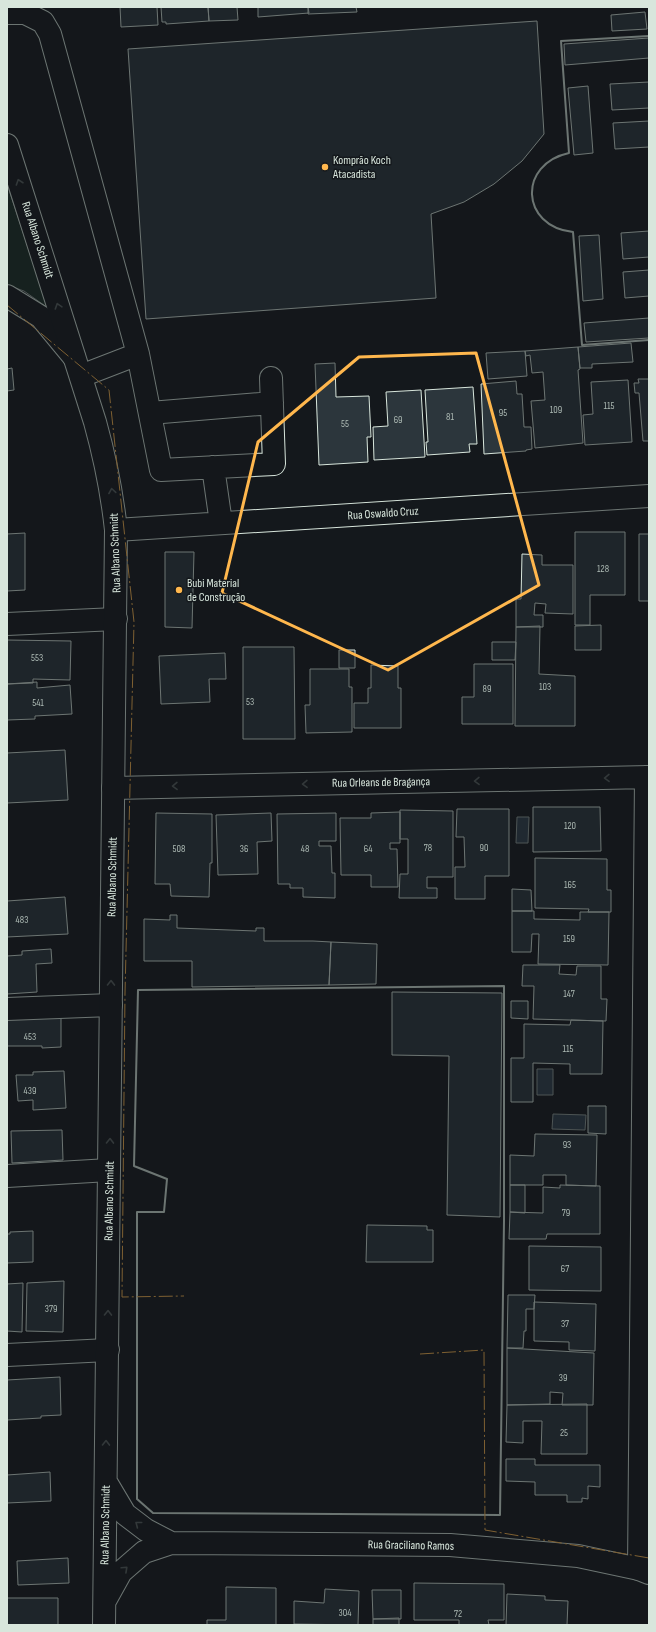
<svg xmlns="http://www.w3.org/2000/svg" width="656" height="1632" font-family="'Sofia Sans Condensed',sans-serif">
  <rect width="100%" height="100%" fill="#14181c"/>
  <path fill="#1a2d24" stroke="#939e99" d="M7,187H8L48,308L24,291L7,285Z"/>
  <path fill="#2f3f4d" stroke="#939e99" d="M517,817H529L528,843H516Z
    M537,1069H553V1095H537Z
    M553,1114L586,1115L585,1130L552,1129Z"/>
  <path fill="#2c363c" stroke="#d8e6dc" d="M120,7H157L158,25L121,27Z
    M161,7H208L209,21L166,24V22H162Z
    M208,7H237L238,20L209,21Z
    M258,7H308L309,13L258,17Z
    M308,7H356L357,12L308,14Z
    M645,12L647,29L612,31L611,15Z
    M537,21L544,134L522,161L494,184L464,202L431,214L436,298L146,319L128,49Z
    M649,38V58L565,65L564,44Z
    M649,82V108L612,110L610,84Z
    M588,86L593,153L574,155L568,88Z
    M649,121V147L615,149L613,123Z
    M649,231V257L623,259L621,233Z
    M599,235L603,299L583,301L579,236Z
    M649,270V296L625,298L623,272Z
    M649,318V338L586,342L584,323Z
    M631,343L633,362L592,364V368H580L578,347Z
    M578,347L580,369L578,370L583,443L535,448L531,401L545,400L543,372L532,373L530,355L526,356L525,351Z
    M525,351L527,376L488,379L486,353Z
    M335,363L336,397L369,396L371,437H367L368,462L319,465L315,364Z
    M12,368L14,390L7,391V369Z
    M638,379H649V441H643L639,393H635L634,383H639Z
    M628,380L632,442L585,445L583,415L593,414L591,382Z
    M516,381L517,394H522L524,427H531L532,449L526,450V451L484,454L481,384Z
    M473,387L477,444H469L470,452L427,455L426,442H428L425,390Z
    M421,390L425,457L374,460L373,427L388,426L386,392Z
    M575,532H625V595H590V625H575Z
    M25,533V590L7,591V534Z
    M639,534H649V601H639Z
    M165,552H194L192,628L165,627Z
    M522,554L542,555V565H573V614L545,613L546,604L535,603L534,615H543V627H516V599H521Z
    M601,625V650H575V626Z
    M540,626L539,674L575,676V726H515L516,627Z
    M7,640L71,641L70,680L33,679V683L7,684Z
    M492,642H516L515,660H492Z
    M243,647H294L295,739H243Z
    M339,650H355V668H339Z
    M225,653L226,679H209L210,702L161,704L159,656Z
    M474,664H513V724H462V697H474Z
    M371,665L398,666V688H401V728H354V703H368V688H371Z
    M310,669H349V687H352V732L306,733L305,705H310Z
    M37,682V688L70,685L72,714L35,716V719L7,720V684Z
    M65,750L68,800L7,803V753Z
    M533,807H600L601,851L533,852Z
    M457,809H509V876H485V899H455V867H465L464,837H456Z
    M400,810L453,811V877H427V888H437V898H399L400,874H408V839H400Z
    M400,812V843H390V849H397L398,887H371V875H341L340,818H371V813Z
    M156,813L212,814V863H210L209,897L171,896L170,884H155Z
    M271,813L272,841L257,842L258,874L218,875L216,815Z
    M336,813V841H319V846H331L332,873H335V898L303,897V888H290V884H278L277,814Z
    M535,858L607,859V890H611V912H588L589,909L535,908Z
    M512,889L531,890L532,911H512Z
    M65,897L68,934L7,937V901Z
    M512,911H534V919L580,920V912H609L608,965L538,964L539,934H532L531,952H512Z
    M170,915H177V928L256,931V928H264V941H313L331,942L329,985L192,987V961H144V919L170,920Z
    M331,942L377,944L376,984L329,985Z
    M51,949L52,963L36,964L37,992L7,994V956L22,955V951Z
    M523,965H560L559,974L576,975L577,966H601V999H607L606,1021L533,1019L534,986H522Z
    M392,992L502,993L500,1217L447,1215L449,1056L392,1055Z
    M511,1001H528V1019L511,1018Z
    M61,1012V1047L42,1048V1046H7V1013Z
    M571,1020L603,1021L602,1074H570V1064L533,1063V1102H511V1058H524V1024L570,1025Z
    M64,1071L66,1108L33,1110V1100L18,1101L16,1075H33V1072Z
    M588,1106H606V1134L588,1133Z
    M62,1130L63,1160L12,1163L11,1131Z
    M535,1134L597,1135L596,1186L566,1185V1175H543V1185H510V1155L534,1156Z
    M510,1185H525V1213L510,1212Z
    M560,1185L600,1186V1234H547L546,1239H509L510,1212L543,1213V1187L560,1188Z
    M367,1225L427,1226V1230H433V1262H366Z
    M33,1231V1262L7,1263V1234H10V1232Z
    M529,1246L601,1247V1291L529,1290Z
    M64,1281L63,1332L26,1331L27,1283Z
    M23,1283L22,1332L7,1331V1284Z
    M508,1295H535L534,1309H526V1331H524L523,1348H507Z
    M534,1302L596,1304L595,1351L569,1350V1342L534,1341Z
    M507,1348L594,1353L593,1405H562L563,1393L550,1392V1404L507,1405Z
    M60,1377L61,1415L41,1416V1418L7,1420V1380Z
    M587,1404V1454H541L542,1421H523V1443L506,1442L507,1405Z
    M506,1459H535V1465H600V1487L588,1486V1499L582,1498V1502H567V1495H535V1482L506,1481Z
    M50,1472L51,1501L7,1503V1475Z
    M68,1558L69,1583L18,1585L17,1561Z
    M414,1583L504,1584V1620H488L489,1625H459V1620H414Z
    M226,1587L276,1588V1625H207V1620H226Z
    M325,1589L359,1591L358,1625L294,1624V1601L324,1603Z
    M372,1590H401V1619H373Z
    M507,1594L545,1596V1600L568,1601L567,1625H506Z
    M7,1598H58V1625H7Z
    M399,1618V1625H373V1619Z"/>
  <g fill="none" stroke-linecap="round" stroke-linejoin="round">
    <defs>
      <path id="minor" d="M7,13H25L43,22L50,34L138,354L161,470L274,464L271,378
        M7,296L41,317L74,357
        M81,376L138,354
        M150,413L272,403
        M213,467L221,523
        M116,530L649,496
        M7,624L116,619
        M113,788L649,777
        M7,1009L111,1005
        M7,1176L109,1170
        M7,1355L108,1350
        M639,1569L646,777"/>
      <path id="major" d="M7,145L95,422C105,458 112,493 116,530L104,1625
        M106,1482L125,1514L146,1530L171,1543
        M106,1599L121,1572L144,1552L171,1543L450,1545L578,1556L639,1569L649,1573"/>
    </defs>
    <use href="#minor" stroke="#d8e6dc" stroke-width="24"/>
    <use href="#major" stroke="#d8e6dc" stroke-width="24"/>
    <use href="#minor" stroke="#14181c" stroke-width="22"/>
    <use href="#major" stroke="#14181c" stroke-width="22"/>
    <path stroke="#d8e6dc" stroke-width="2" d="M649,36L561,41L569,153C518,164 520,226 573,232L582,345L649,340
      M504,986V1221L500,1515L153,1513L137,1499V1212H164L167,1179L134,1166L138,990Z"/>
    <path stroke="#ffb74d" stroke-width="1" stroke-dasharray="14 3 2 3" stroke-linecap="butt" d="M7,305L109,390L134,622L125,993L122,1297L184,1296
      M420,1354L484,1350L485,1530L649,1558"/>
  </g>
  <defs><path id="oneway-chevron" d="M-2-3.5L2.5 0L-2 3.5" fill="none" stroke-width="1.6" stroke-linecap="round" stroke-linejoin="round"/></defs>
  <g stroke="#59605f">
    <use href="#oneway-chevron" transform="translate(19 182) rotate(-109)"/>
    <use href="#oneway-chevron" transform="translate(58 306) rotate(-108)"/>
    <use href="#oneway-chevron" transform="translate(112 491) rotate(-99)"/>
    <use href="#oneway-chevron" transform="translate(607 778) rotate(179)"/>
    <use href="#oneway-chevron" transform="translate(477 781) rotate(179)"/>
    <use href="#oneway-chevron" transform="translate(305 784) rotate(179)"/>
    <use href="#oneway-chevron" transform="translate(175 786) rotate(179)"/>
    <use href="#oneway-chevron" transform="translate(111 983) rotate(-89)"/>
    <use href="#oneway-chevron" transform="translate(110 1141) rotate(-89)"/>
    <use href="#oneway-chevron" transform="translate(108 1313) rotate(-89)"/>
    <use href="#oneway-chevron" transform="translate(106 1443) rotate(-89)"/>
    <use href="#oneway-chevron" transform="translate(138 1524) rotate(-142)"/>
    <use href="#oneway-chevron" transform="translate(125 1569) rotate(-43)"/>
  </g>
  <path d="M0 0H656V1632H0ZM476,353L539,585L388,670L222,593L258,442L359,357Z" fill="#14181c" fill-opacity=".55" fill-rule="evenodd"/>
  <path fill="none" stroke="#ffb74d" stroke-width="3" stroke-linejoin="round" d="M476,353L539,585L388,670L222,593L258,442L359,357Z"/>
  <g fill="#ffb74d" stroke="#14181c" stroke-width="1.5">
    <circle cx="325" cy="167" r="4"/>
    <circle cx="179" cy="590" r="4"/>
  </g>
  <g text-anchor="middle" stroke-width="3" stroke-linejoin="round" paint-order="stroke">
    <g font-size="10" fill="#adbab4">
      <text x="609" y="409">115</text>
      <text x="556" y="413">109</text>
      <text x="503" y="416">95</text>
      <text x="450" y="420">81</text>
      <text x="398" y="423">69</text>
      <text x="345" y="427">55</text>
      <text x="603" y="572">128</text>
      <text x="37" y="661">553</text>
      <text x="545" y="690">103</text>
      <text x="487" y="692">89</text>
      <text x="250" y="705">53</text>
      <text x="38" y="706">541</text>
      <text x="570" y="829">120</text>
      <text x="428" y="851">78</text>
      <text x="484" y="851">90</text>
      <text x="179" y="852">508</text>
      <text x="244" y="852">36</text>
      <text x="305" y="852">48</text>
      <text x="368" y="852">64</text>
      <text x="570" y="888">165</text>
      <text x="22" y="923">483</text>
      <text x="569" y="942">159</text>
      <text x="569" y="997">147</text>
      <text x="30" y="1040">453</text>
      <text x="568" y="1052">115</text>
      <text x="30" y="1094">439</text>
      <text x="567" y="1148">93</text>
      <text x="566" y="1216">79</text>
      <text x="565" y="1272">67</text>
      <text x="51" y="1312">379</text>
      <text x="565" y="1327">37</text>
      <text x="563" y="1381">39</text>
      <text x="564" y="1436">25</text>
      <text x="345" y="1616">304</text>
      <text x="458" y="1617">72</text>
    </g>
    <g font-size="12" fill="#d8e6dc" stroke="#14181c" text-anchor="start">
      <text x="333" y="164">Komprão Koch<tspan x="333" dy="14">Atacadista</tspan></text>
      <text x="187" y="587">Bubi Material<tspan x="187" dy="14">de Construção</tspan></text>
    </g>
    <g font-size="12" fill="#d8e6dc" stroke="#14181c">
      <text transform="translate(38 240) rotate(72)" y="4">Rua Albano Schmidt</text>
      <text transform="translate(383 513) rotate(-4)" y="4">Rua Oswaldo Cruz</text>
      <text transform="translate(115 553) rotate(-92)" y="4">Rua Albano Schmidt</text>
      <text transform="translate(381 782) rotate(-1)" y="4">Rua Orleans de Bragança</text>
      <text transform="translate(112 877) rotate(-89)" y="4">Rua Albano Schmidt</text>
      <text transform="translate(109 1201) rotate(-89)" y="4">Rua Albano Schmidt</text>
      <text transform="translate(105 1525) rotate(-89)" y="4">Rua Albano Schmidt</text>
      <text transform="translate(411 1545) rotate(1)" y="4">Rua Graciliano Ramos</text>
    </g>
  </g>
  <rect width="656" height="1632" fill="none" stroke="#d8e6dc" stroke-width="16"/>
</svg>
